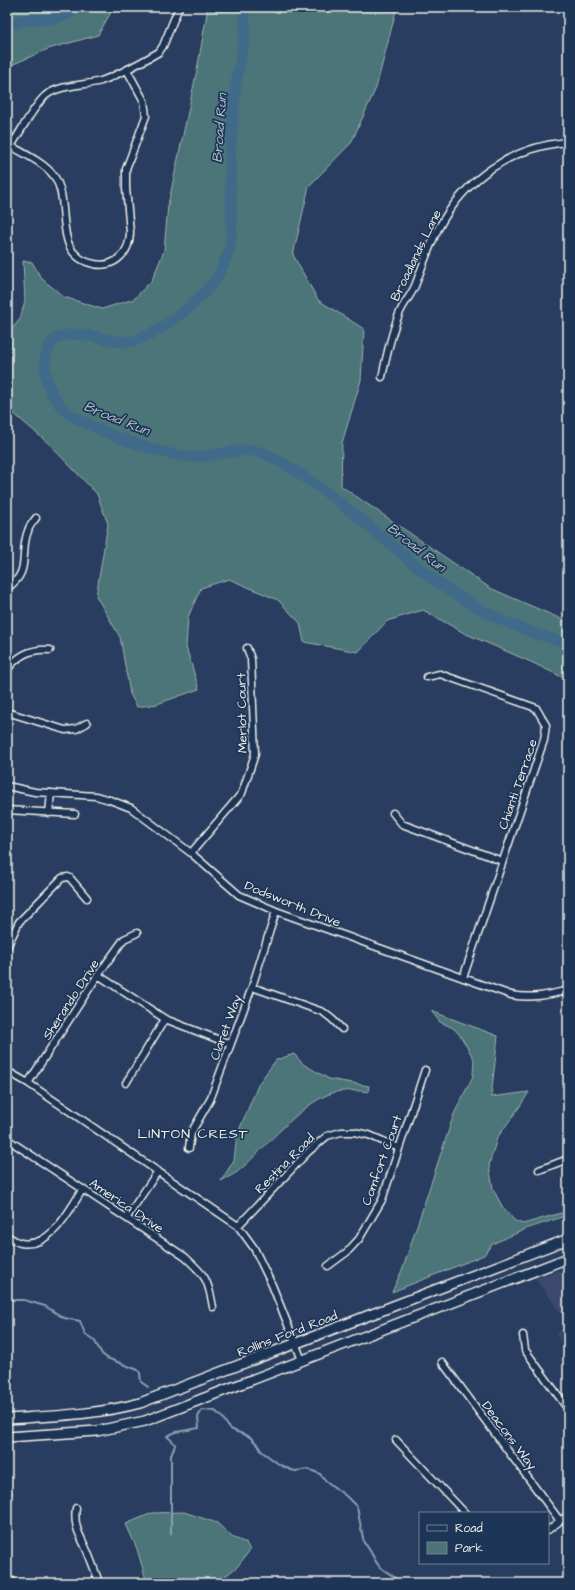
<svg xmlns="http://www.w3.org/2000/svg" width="575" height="1590" font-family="'Architects Daughter',sans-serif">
  <rect width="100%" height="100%" fill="#283d60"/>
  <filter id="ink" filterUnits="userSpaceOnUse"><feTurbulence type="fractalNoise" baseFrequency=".025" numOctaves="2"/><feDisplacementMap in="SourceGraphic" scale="8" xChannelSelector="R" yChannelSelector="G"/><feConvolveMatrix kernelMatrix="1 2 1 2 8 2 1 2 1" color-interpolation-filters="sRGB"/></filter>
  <g filter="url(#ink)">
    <path fill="#3a4a6e" d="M568,1268V1323L535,1278Z
      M568,1325V1351L556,1334Z"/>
    <path fill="#4c7478" stroke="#a0b2b0" d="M7,7H114L98,35L48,49L7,67Z
      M208,7H397L376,88L351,143L309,186L293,255L318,300L364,329L361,380L342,443L341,486L490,588L568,622V680L531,662L464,633L423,610L387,621L358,652L304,642L300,623L278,600L229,579L201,588L188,617L186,647L199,689L157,704L137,707L130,694L120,637L96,596L108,524L97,494L48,443L12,412L7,371V335L20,319L25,301L23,261L32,262L41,278L64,297L102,309L134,299L152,280L164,251L168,205L197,70Z
      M431,1011L498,1036L491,1097L529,1092L520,1106L497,1138L489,1165L493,1189L502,1206L515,1221L523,1224L568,1211V1215L526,1229L492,1244L484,1255L392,1292L403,1268L454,1114L473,1076L474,1059L460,1035L453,1028L440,1022Z
      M294,1054L303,1064L329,1079L369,1086L368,1092C359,1090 341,1090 332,1093C300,1104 267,1146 242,1168C236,1174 228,1177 221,1181L234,1160L237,1135L259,1083L276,1060Z
      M184,1512L217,1523L232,1537L246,1543L250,1550L237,1567L223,1578L220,1583H147L137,1549L126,1524L152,1513Z"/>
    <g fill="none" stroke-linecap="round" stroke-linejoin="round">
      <path stroke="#89a0af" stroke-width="2" d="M7,1300H24L45,1306L64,1318L80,1321L85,1334L94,1340L102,1354L107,1358L138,1370L140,1373L141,1382L148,1387
        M171,1534V1455C175,1442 179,1448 167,1436L176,1432L199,1428L198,1417L202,1410L215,1411L222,1417L230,1429L250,1437L260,1447L261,1451L280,1465L291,1470L296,1471L308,1469L320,1474L326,1481L346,1496L357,1507L364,1543C372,1550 373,1560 380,1567C386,1573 393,1573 399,1583"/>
      <path stroke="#416a89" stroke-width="11" d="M243,7C249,33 240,59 236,84C234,99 233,114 232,129C230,151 230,173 231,196C231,210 232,226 231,240C230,251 225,262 220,272C211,292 170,325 150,334C145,336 140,339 135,341C111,347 77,323 53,341C47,346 46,355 45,362C44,387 57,409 80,420C108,435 165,457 196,457C219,456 246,444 268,455C314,479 354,514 394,547C404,555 413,564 424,572C464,604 518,632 568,643
        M7,26C12,24 17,22 22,21C39,18 65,22 76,7"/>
      <defs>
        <path id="minor" d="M11,146C25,154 44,163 54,176C73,203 50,255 94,264C103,266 113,264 120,257C127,251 130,242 130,232L126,188V169L146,116L144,101L127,70
          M7,152C18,137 32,108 45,96C60,84 83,86 101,81C121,74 140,63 159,52L163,46L179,7
          M382,377C387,355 391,333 400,312C404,303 411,295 415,286C422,267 429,247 438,229C465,179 510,147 568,142
          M7,588C32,572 19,553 28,531C29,526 33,522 36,518
          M7,670C18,655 31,648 50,650
          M427,677L440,674L536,708L546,725L544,740L463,978
          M7,712L65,730L76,729L87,723
          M7,786L35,792L96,796L110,800L131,808L191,853L239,895L276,911L511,995C531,999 549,995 568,990
          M7,810L75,814
          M49,813L51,793
          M393,813L402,824L502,861
          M191,853L242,793L255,754L251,659L247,648
          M7,947L19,922L62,878L68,877L70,878L87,898
          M98,975L165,1019L230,1044
          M252,987L323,1012L332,1019L342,1029
          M7,1071L28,1083L238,1226L254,1248L272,1285L302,1360
          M28,1083L98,975L124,939L137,933
          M126,1083L165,1019
          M7,1139L185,1257C206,1276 208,1279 213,1307
          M189,1148L191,1133L210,1100L252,987L276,911
          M539,1170L568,1159
          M127,1217L158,1171
          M238,1226L308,1152L327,1136L341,1132H354L369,1135L399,1148
          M7,1236C11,1238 16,1242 21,1243C51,1249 69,1210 83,1189
          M328,1266L347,1252L359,1239L382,1200L425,1070
          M523,1335L525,1350L568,1409
          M442,1362L560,1521
          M396,1440L465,1513
          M7,1493H8
          M76,1508C73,1528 81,1536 88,1553C92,1563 96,1573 99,1583
          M548,1530L568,1515
          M7,1577L14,1583"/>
        <path id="secondary" d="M7,1419C52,1416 96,1415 140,1403L568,1239
          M7,1437L97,1431L145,1421L568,1258"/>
      </defs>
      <use href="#minor" stroke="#f4f1e8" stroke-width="9"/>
      <use href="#secondary" stroke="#f4f1e8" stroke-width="12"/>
      <use href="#minor" stroke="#1d3557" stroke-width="6"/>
      <use href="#secondary" stroke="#1d3557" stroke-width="9"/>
    </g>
  </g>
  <g text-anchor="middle" stroke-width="3.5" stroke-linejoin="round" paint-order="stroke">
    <g font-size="13" fill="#f4f1e8" stroke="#1d3557">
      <text transform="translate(415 255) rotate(-64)" y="5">Broadlands Lane</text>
      <text transform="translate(241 713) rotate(-91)" y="5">Merlot Court</text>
      <text transform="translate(517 784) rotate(-71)" y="5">Chianti Terrace</text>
      <text transform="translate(293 903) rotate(22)" y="5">Dodsworth Drive</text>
      <text transform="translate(70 999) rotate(-57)" y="5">Sherando Drive</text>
      <text transform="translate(225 1027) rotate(-70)" y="5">Claret Way</text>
      <text transform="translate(381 1160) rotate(-70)" y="5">Comfort Court</text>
      <text transform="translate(284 1163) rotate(-45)" y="5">Restina Road</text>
      <text transform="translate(127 1205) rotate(34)" y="5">America Drive</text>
      <text transform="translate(287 1333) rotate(-21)" y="5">Rollins Ford Road</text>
      <text transform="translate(510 1435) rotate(53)" y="5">Deacons Way</text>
    </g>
    <g font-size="14" font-style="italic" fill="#b5c2c7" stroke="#1d3557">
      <text transform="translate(219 128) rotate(-86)" y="5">Broad Run</text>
      <text transform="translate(117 418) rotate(22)" y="5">Broad Run</text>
      <text transform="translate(417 547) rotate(38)" y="5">Broad Run</text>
    </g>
    <g font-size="14" letter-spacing="1" fill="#f4f1e8" stroke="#1d3557">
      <text x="193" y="1138">LINTON CREST</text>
    </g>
  </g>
  <rect width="575" height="1590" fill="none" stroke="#1d3557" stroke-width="24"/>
  <rect x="12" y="12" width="551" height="1566" fill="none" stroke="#f4f1e8" stroke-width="1.5" filter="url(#ink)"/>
  <rect x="419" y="1512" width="130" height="52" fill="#1d3557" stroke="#738091"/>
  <rect x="427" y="1525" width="20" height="6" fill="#1d3557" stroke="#738091"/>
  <text x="455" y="1532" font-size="12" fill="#f4f1e8">Road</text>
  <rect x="427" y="1542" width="20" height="12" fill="#4c7478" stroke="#738091"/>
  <text x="455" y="1552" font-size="12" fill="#f4f1e8">Park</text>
</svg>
